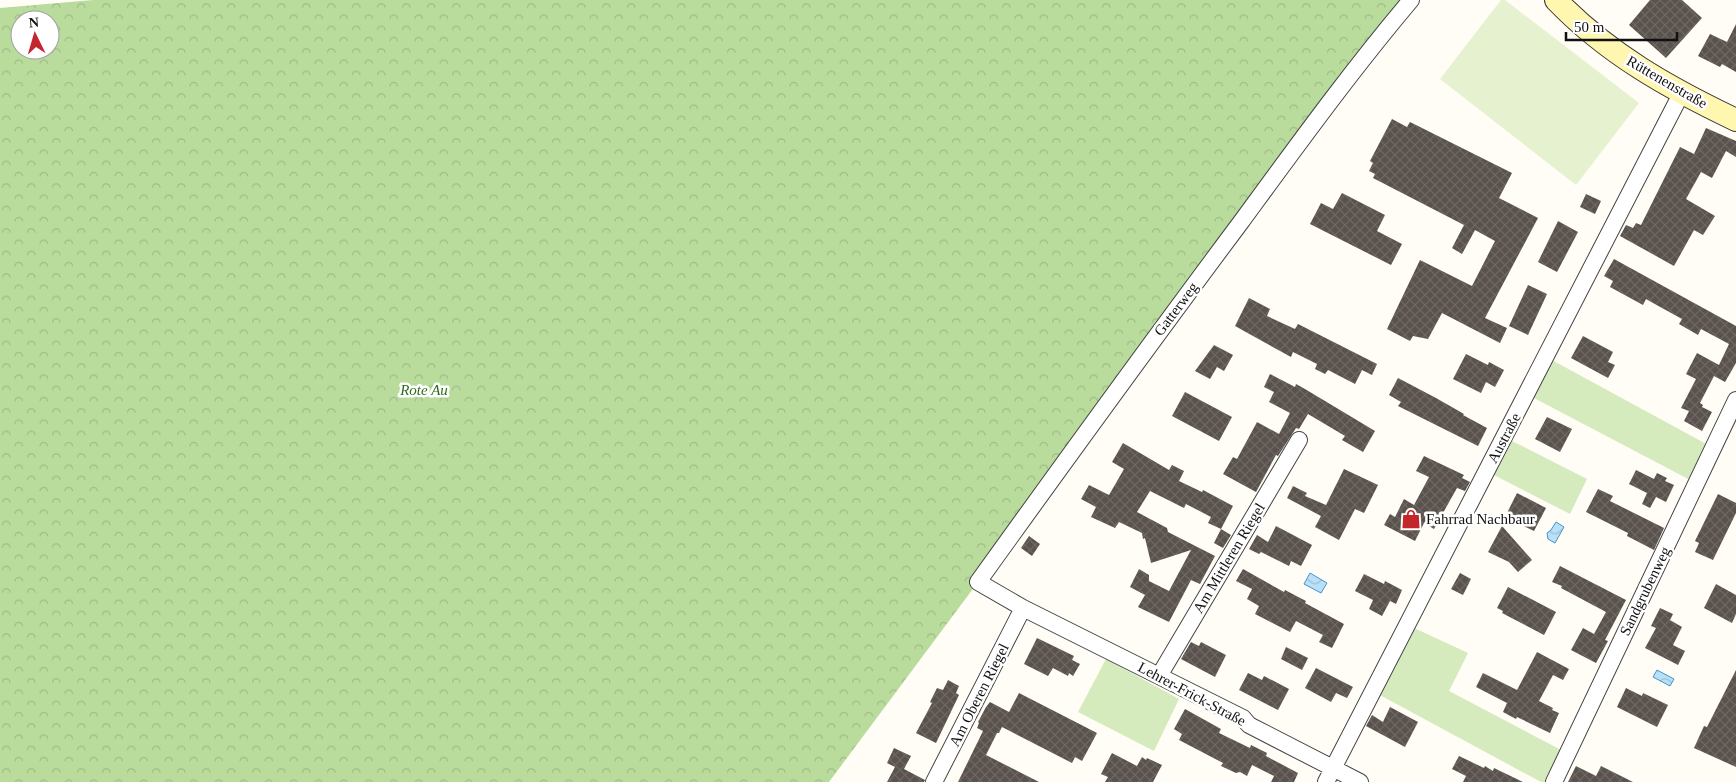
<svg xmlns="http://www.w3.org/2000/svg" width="1736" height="782" font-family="Georgia,serif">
  <defs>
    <pattern id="forest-crowns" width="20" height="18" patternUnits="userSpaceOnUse" patternTransform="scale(1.25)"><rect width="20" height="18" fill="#b9dc9c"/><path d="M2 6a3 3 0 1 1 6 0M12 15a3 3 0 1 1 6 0" fill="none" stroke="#9ebc85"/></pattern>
    <pattern id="water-waves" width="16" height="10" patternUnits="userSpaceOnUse" patternTransform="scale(1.25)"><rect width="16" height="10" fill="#b9e0f7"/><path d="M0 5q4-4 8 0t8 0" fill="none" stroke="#9ebfd3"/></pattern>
    <pattern id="building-cross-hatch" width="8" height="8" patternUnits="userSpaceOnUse" patternTransform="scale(1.25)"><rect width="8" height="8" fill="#5a524d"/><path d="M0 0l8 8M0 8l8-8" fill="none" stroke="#6d6662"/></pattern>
  </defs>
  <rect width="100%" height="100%" fill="#fffdf5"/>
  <path fill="#d5ebbd" d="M1550,359L1710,446L1692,481L1532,397Z
    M1510,440L1587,479L1570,514L1492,474Z
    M1412,627L1468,653L1449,691L1563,751L1547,782H1541L1378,694Z
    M1106,659L1179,699L1154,751L1078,712Z"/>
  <path fill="url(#forest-crowns)" fill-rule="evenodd" d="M93,0H1402L978,582L829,782H0V8ZM20,20H50V50H20Z"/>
  <path fill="#e6f2cf" d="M1501,0H1505L1639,103L1576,185L1440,79Z"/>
  <path fill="url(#water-waves)" stroke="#3f96cf" d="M1556,522L1564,527L1555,543L1548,539L1547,533L1551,530Z
    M1310,573L1327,583L1321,593L1304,584Z
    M1657,670L1674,679L1670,686L1653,677Z"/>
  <path fill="url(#building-cross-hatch)" d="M1650,0H1682L1702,18L1666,58L1629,25Z
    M1736,24V72L1722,64L1720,67L1698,56L1710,34L1727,42Z
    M1392,119L1407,127L1410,122L1512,173L1499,198L1538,218L1485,318L1507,328L1500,343L1442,313L1428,339L1413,336L1410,341L1387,329L1420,260L1472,286L1495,241L1475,230L1462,254L1452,248L1464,225L1373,178L1375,174L1369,171L1373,163L1370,161Z
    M1706,128L1736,141V157L1726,151L1712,178L1701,172L1686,199L1715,216L1703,235L1694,230L1674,266L1620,236L1626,225L1633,228L1636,223L1641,225L1680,147L1694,154Z
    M1342,193L1385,215L1377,231L1402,244L1391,265L1310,224L1321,203L1333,209Z
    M1586,194L1601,201L1595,214L1580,207Z
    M1558,221L1578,232L1557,272L1538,262Z
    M1614,259L1736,326V363L1725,382L1714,376L1700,403L1703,405L1702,407L1712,412L1702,431L1684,421L1689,411L1681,408L1696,379L1686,374L1697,353L1719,365L1729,344L1701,329L1698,335L1679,324L1682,319L1653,303L1646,299L1643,305L1610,287L1613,281L1604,276Z
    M1528,285L1547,294L1528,335L1509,326Z
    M1249,298L1270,309L1267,316L1295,329L1298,324L1377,364L1372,375L1362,370L1355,384L1328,370L1325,374L1315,369L1317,364L1293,352L1291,357L1235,326Z
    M1583,336L1613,352L1608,362L1615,365L1608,378L1571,358Z
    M1214,345L1233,355L1224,371L1217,367L1210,379L1195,371Z
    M1466,354L1488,365L1489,362L1504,370L1495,387L1486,382L1481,393L1453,379Z
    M1270,374L1295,387L1296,384L1305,389L1375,431L1363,452L1342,440L1345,436L1308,414L1299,429L1296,428L1278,456L1276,455L1256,492L1223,474L1233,457L1237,459L1257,422L1279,434L1290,413L1269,402L1274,392L1264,387Z
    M1398,378L1436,398L1464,414L1463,415L1487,428L1478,446L1398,406L1401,402L1389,395Z
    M1185,392L1232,417L1219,441L1172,416Z
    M1547,417L1572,429L1560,452L1535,439Z
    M1123,443L1169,470L1172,465L1184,471L1179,481L1202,492L1203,490L1233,506L1221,529L1208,523L1211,517L1186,504L1184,508L1150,491L1137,512L1167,528L1168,532L1215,556L1200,584L1191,580L1169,622L1138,607L1145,595L1130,587L1139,569L1149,575V581L1169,591L1191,550L1151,563L1145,538L1143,539L1142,533L1119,522L1115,528L1091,517L1096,507L1081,499L1089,485L1109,495L1124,469L1112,462Z
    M1424,456L1464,475L1462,478L1470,482L1465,491L1457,488L1434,529L1424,523L1415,541L1384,525L1390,514L1395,517L1404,499L1414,505L1429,477L1416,471Z
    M1344,469L1378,485L1364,513L1355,509L1339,540L1315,527L1321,516L1287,498L1293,486L1307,493L1305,496L1326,505Z
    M1636,470L1654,479L1657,473L1667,478L1665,481L1674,485L1666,502L1656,497L1650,508L1642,504L1647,493L1629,484Z
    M1598,489L1613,496L1610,501L1664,528L1654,550L1627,536L1628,533L1586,512Z
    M1517,493L1546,508L1534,531L1505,517Z
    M1718,494L1736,503V513L1713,560L1695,552L1699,543L1695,541Z
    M1276,526L1312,545L1301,566L1291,561L1289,566L1261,552L1259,554L1249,549L1257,535L1268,542Z
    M1502,526L1532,560L1518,572L1509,562L1488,552Z
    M1221,529L1231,535L1223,548L1214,543Z
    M1029,536L1040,544L1032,556L1021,548Z
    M1560,566L1626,600L1605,640L1608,641L1596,663L1571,650L1583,628L1594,634L1606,612L1561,588L1562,586L1552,582Z
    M1243,569L1284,592L1285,590L1306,601L1305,603L1344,624L1332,648L1319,642L1323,635L1296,621L1290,632L1255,614L1259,606L1247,599L1252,589L1236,581Z
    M1460,573L1471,579L1463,595L1451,589Z
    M1364,574L1384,584L1385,581L1402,590L1396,604L1390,601L1382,616L1369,609L1373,600L1355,591Z
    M1716,584L1736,595V614L1732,623L1704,608Z
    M1508,587L1556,612L1544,635L1502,613L1503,611L1497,608Z
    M1660,608L1673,614L1670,620L1682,627L1673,645L1685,651L1678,665L1645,648L1656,628L1651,626Z
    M1037,638L1074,656L1072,660L1080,664L1073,676L1069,673L1068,676L1053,668L1048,676L1024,664Z
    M1191,642L1199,646L1201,642L1226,655L1215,677L1181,659Z
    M1286,647L1308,658L1302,670L1281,659Z
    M1537,652L1569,669L1563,680L1553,675L1539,701L1553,708L1552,710L1559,713L1550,733L1517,717L1516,719L1503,712L1507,703L1476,687L1483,673L1517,690Z
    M1316,668L1353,687L1347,698L1336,693L1331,702L1305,688Z
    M1736,670V767L1694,748L1704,726L1707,727Z
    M1248,673L1262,680L1264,676L1289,689L1278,710L1239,690Z
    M948,680L959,686L956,693L959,695L936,743L916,733L932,703L930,702L937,688L943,690Z
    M1626,688L1642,696L1643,693L1668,705L1657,727L1617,707Z
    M1019,693L1097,733L1082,761L1075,757L1072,763L1002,727L999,733H997L986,755L1039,782H958L983,731L977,728L979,723L978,722L986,707L990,702L1009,712Z
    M1390,707L1418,722L1405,747L1366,726L1372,715L1383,722Z
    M1185,709L1221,729L1219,733L1250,748L1251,745L1267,753L1266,756L1298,773L1294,782H1271L1274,776L1252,765L1247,776L1240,772L1236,773L1221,766L1223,763L1179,740L1182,734L1174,729Z
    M894,748L911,756L904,769L925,780L924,782H887L895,767L887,763Z
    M1112,753L1137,766L1142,757L1146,760L1147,758L1162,765L1153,782H1105L1108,777L1101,774Z
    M1459,756L1484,768L1485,766L1493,771L1494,768L1523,782H1463L1466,776L1452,769Z
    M1576,766L1596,776L1601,766L1633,782H1568Z"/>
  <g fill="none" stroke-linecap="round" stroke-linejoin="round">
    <defs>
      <path id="minor" d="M1159,676L1299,440
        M934,782L1023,608
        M1326,782L1681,94
        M1360,782L1249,725L1243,718L1023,608L978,582C1065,461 1152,341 1241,222C1296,147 1351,71 1411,0
        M1554,782L1736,400"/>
      <path id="secondary" d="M1556,0C1608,54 1669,88 1736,120"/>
    </defs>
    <use href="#minor" stroke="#444" stroke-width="18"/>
    <use href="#secondary" stroke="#333" stroke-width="24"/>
    <use href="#minor" stroke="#fff" stroke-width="16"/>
    <use href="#secondary" stroke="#fff6b0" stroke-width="22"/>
  </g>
  <defs>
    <symbol id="shop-bare" viewBox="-9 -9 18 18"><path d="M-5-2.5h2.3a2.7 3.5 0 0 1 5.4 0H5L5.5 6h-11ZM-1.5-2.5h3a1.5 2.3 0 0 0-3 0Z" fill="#c4262e" stroke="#fff" stroke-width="2.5" paint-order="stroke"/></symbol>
  </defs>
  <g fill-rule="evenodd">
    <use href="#shop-bare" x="1397" y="505" width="28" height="28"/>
  </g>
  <g text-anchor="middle" stroke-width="5" stroke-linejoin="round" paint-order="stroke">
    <g font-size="15" fill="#111" stroke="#fff">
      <text transform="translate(1667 82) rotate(30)" y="5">Rüttenenstraße</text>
      <text transform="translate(1176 309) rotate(-53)" y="5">Gatterweg</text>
      <text transform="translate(1504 438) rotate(-62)" y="5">Austraße</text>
      <text transform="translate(1229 558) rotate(-59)" y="5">Am Mittleren Riegel</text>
      <text transform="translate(1645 591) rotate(-64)" y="5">Sandgrubenweg</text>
      <text transform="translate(1192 694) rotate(28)" y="5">Lehrer-Frick-Straße</text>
      <text transform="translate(979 695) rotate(-63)" y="5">Am Oberen Riegel</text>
    </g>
    <g font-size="15" font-style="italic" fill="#2f6b1f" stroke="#fff">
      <text x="424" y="395">Rote Au</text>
    </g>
    <g font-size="15" fill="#111" stroke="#fff" text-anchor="start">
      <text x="1426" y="524">Fahrrad Nachbaur</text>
    </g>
  </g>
  <g transform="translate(35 35) rotate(355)"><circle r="24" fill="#ffffff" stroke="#a0a0a0"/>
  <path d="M0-4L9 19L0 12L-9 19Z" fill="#c4262e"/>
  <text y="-8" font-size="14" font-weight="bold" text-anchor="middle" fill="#111111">N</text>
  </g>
  <path d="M1566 32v8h111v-8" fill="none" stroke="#111111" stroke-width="2.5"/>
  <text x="1574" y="32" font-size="15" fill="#111111" stroke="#ffffff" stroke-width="4" paint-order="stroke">50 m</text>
</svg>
